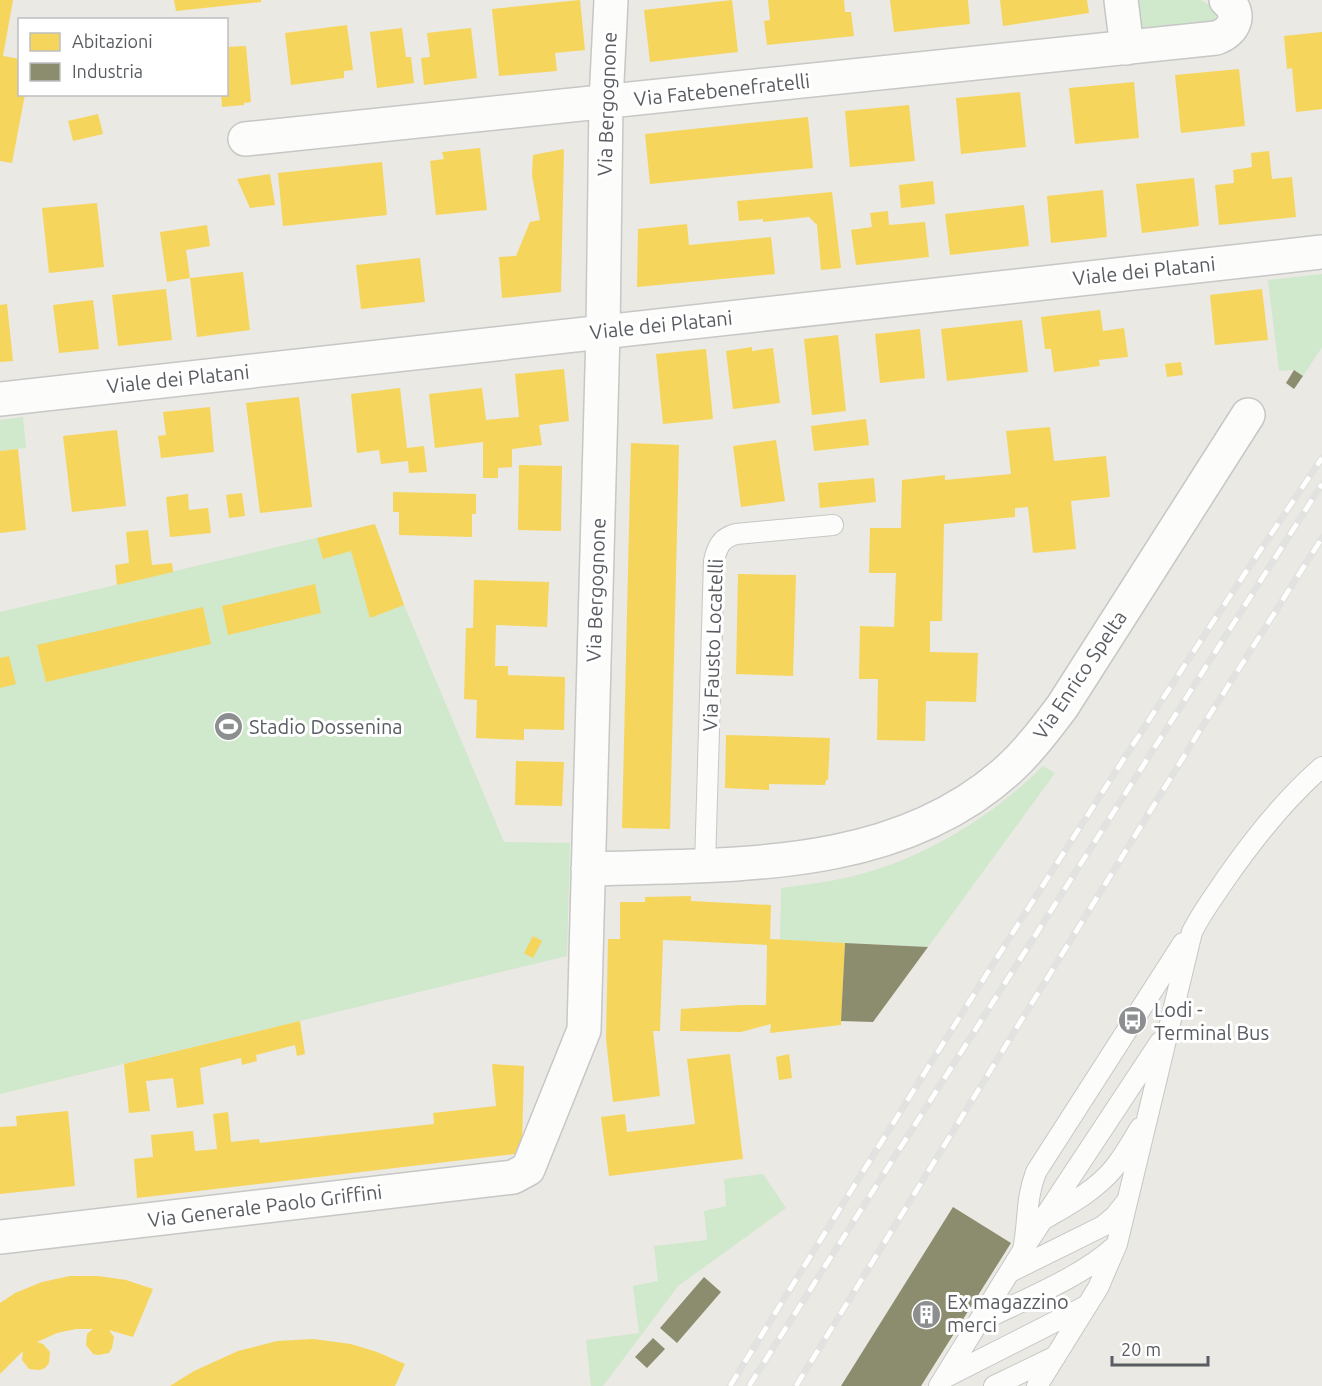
<svg xmlns="http://www.w3.org/2000/svg" width="1322" height="1386" font-family="Ubuntu,sans-serif">
  <rect width="100%" height="100%" fill="#eae9e3"/>
  <path fill="#d0e8cc" d="M1137,0H1201L1212,7L1217,14L1213,22L1141,30Z
    M1322,274V347L1303,376L1294,370L1279,371L1268,280Z
    M23,417L26,448L0,451V420Z
    M375,524L404,605L504,842L570,843L567,956L0,1094V612Z
    M1043,766L1055,773L928,947L780,940L781,888C804,885 827,882 850,877C922,860 991,818 1043,766Z
    M763,1174L786,1208L678,1286L603,1386H591L586,1340L639,1333L633,1286L658,1281L654,1246L707,1240L704,1211L726,1206L724,1179Z"/>
  <path fill="#f6d55c" d="M0,0H13L3,56L20,59V94H25L12,163L0,161Z
    M174,0H261V2L176,11Z
    M580,0L585,50L555,53L557,71L499,76L492,9Z
    M732,0L738,52L650,62L644,10Z
    M768,0H844L845,12H851L854,36L767,45L764,21L770,20Z
    M890,0H968L970,24L894,32Z
    M1000,0H1087L1089,13L1003,26Z
    M347,25L353,70L344,71V78L291,85L285,33Z
    M402,28L406,57H411L414,83L377,88L370,32Z
    M471,28L477,78L424,85L421,58L430,57L427,33Z
    M1322,32V109L1296,112L1292,68L1287,69L1284,36Z
    M246,46L251,102L244,103V105L222,107L221,94H226V47Z
    M1239,69L1245,126L1181,133L1175,75Z
    M1134,82L1139,138L1075,144L1069,88Z
    M1020,92L1026,147L961,154L956,98Z
    M909,105L915,161L850,167L845,111Z
    M98,114L103,134L73,141L68,121Z
    M808,117L813,168L650,184L645,134Z
    M480,148L487,210L436,215L430,161L444,159L442,152Z
    M564,149L561,292L502,298L499,257L516,256L530,222L540,220L532,175L533,155Z
    M1269,151L1272,179L1292,177L1296,217L1219,225L1215,185L1234,183L1233,170L1252,167L1251,153Z
    M382,162L387,215L283,226L278,173Z
    M270,174L275,205L250,208L237,179Z
    M1194,178L1199,226L1142,233L1136,184Z
    M933,181L935,204L901,208L899,185Z
    M1103,190L1107,237L1051,243L1047,196Z
    M832,192L841,268L821,270L817,225L809,217L763,222V219L739,221L737,201Z
    M97,203L104,267L49,273L42,208Z
    M1024,205L1029,246L950,255L945,214Z
    M888,211L889,225L925,222L929,257L856,265L851,230L872,227L870,213Z
    M687,224L689,245L771,237L775,274L637,287L638,229Z
    M207,225L210,246L186,250L190,278L167,282L160,232Z
    M420,258L425,302L361,309L356,265Z
    M243,272L250,330L197,337L190,278Z
    M166,289L172,340L118,346L112,295Z
    M1262,289L1268,340L1215,345L1210,295Z
    M93,300L99,349L59,353L53,305Z
    M7,304L13,361L0,362V305Z
    M1100,310L1103,331L1124,328L1128,357L1099,360L1100,366L1054,372L1051,349H1045L1041,317Z
    M1022,320L1028,372L947,381L941,329Z
    M920,329L925,378L880,383L875,334Z
    M838,335L846,411L812,415L804,339Z
    M752,347V351L773,348L780,403L733,409L726,351Z
    M706,349L713,419L663,424L656,354Z
    M1181,362L1183,375L1167,377L1165,364Z
    M564,369L569,421L539,425L542,445L512,449V467L498,468V478H483V442L435,448L429,394L482,388L486,420L519,417L515,374Z
    M400,388L407,448L424,446L427,472L409,473L408,461L381,464L379,450L357,453L351,394Z
    M299,397L312,507L260,513L246,403Z
    M210,407L214,452L161,458L158,436L166,435L163,412Z
    M866,419L869,445L814,451L811,426Z
    M1050,427L1054,461L1106,456L1110,497L1071,501L1076,549L1033,553L1028,507L1015,508V517L944,524L942,621H930V652L978,653L976,702L926,701L925,741L877,740L878,679H859L860,626L894,627L896,573H869L870,528H901L902,480L945,475V480L1011,474L1006,431Z
    M117,430L126,506L72,512L63,436Z
    M776,440L785,501L741,507L733,446Z
    M631,443L679,445L670,829L622,828Z
    M18,449L26,530L0,533V451Z
    M519,465L562,466L561,531L518,530Z
    M874,478L876,502L820,508L818,483Z
    M393,492L476,494V514H472V537L399,535V512H393Z
    M242,493L245,516L229,518L226,495Z
    M188,494L189,510L208,508L211,533L170,537L166,497Z
    M375,524L404,605L370,618L351,551L323,559L317,538Z
    M148,530L152,565L172,563L173,572L117,585L115,565L129,563L126,532Z
    M738,574L796,575L793,676L736,674Z
    M474,580L549,582L547,627L496,625L495,666H508V675L565,677L564,730L524,729V740L476,738L477,700L464,699L466,628H473Z
    M315,584L321,613L228,635L222,606Z
    M203,607L211,644L46,682L37,645Z
    M9,656L16,684L0,688V658Z
    M726,735L830,738L828,780H826L825,785L769,784V790L725,788Z
    M516,761L564,762L562,806L515,805Z
    M691,896V901L771,905L770,939L845,943L841,1025L770,1033L771,1024L741,1032L680,1031L681,1009L741,1005H766L767,945L663,940L660,1031H653L660,1096L613,1102L606,1039L608,939H620V902H645V897Z
    M533,936L542,941L533,958L524,953Z
    M300,1021L305,1054L297,1056L295,1045L256,1055L257,1061L242,1065L241,1058L200,1068L204,1104L177,1108L173,1078L146,1081L150,1111L129,1113L124,1064Z
    M730,1054L743,1159L609,1176L601,1117L625,1114L627,1132L695,1124L687,1059Z
    M789,1054L792,1078L779,1080L776,1057Z
    M492,1064L524,1066L522,1146L515,1154L137,1198L134,1159L153,1157L151,1135L193,1131L195,1151L217,1149L213,1114L228,1112L231,1142L259,1139L260,1143L434,1124L433,1113L496,1106Z
    M68,1111L75,1186L0,1194V1127L17,1126L16,1116Z
    M70,1276H98L126,1280L153,1289L133,1337L109,1330L114,1337L112,1348L109,1353L98,1355L93,1354L86,1345L87,1334L93,1329H76L57,1333L37,1342L43,1344L50,1352L49,1363L45,1368L40,1370L29,1369L22,1360L23,1351L0,1374V1303L15,1293L42,1282Z
    M313,1339L351,1344L377,1352L405,1364L395,1386H170L194,1371L238,1351L277,1341Z"/>
  <path fill="#8c8c6e" d="M1294,370L1303,376L1294,389L1286,383Z
    M845,943L928,947L873,1022L841,1021Z
    M953,1207L1011,1243L921,1386H841Z
    M704,1277L721,1292L677,1343L660,1328Z
    M653,1338L665,1349L647,1368L635,1357Z"/>
  <g fill="none" stroke-linecap="round" stroke-linejoin="round">
    <defs>
      <path id="service" d="M705,865L714,561C717,547 721,538 736,534L833,525
        M1046,1218C1070,1204 1096,1190 1114,1168C1124,1156 1132,1141 1140,1128
        M1026,1245L1160,1042
        M1010,1272L1103,1226L1115,1216L1126,1202
        M979,1322C1021,1301 1082,1277 1115,1246
        M944,1378L1086,1306
        M939,1386L1023,1250C1029,1222 1025,1201 1036,1172L1183,943
        M994,1386L1056,1356
        M1037,1386L1098,1288L1117,1244L1192,932C1202,912 1215,895 1227,877C1255,837 1285,799 1322,767"/>
      <path id="minor" d="M1121,0L1127,48
        M245,139L1216,38C1234,32 1243,14 1226,0
        M0,399L1322,252
        M588,869C732,864 894,873 1008,770C1029,751 1045,729 1062,707L1248,415
        M0,1237L513,1177L528,1169L584,1030L603,332L606,102L611,0"/>
    </defs>
    <use href="#service" stroke="#c6c7c6" stroke-width="22"/>
    <use href="#minor" stroke="#c6c7c6" stroke-width="36"/>
    <use href="#service" stroke="#fcfcfb" stroke-width="20"/>
    <use href="#minor" stroke="#fcfcfb" stroke-width="33"/>
    <defs>
      <path id="rail" d="M730,1386C923,1074 1117,762 1322,458
        M749,1386L1322,484
        M796,1386L1202,727L1322,538"/>
    </defs>
    <use href="#rail" stroke="#e2e2e1" stroke-width="7"/>
    <use href="#rail" stroke="#fff" stroke-width="4.5" stroke-dasharray="14" stroke-linecap="butt"/>
  </g>
  <defs>
    <symbol id="stadium-disc" viewBox="-11 -11 22 22"><circle r="9.5" fill="#8c8e8f" stroke="#fff"/><path d="M0-5a6.5 5 0 1 0 0 10a6.5 5 0 1 0 0-10ZM-3.5-1.8h7v3.6h-7Z" fill="#fff"/></symbol>
    <symbol id="bus-disc" viewBox="-11 -11 22 22"><circle r="9.5" fill="#8c8e8f" stroke="#fff"/><path d="M-5-6H5V4H4V6H2V4H-2V6H-4V4H-5ZM-3.5-4V0h7V-4ZM-3.5 1.2v1.5H-2V1.2ZM2 1.2v1.5H3.5V1.2Z" fill="#fff"/></symbol>
    <symbol id="building-disc" viewBox="-11 -11 22 22"><circle r="9.5" fill="#8c8e8f" stroke="#fff"/><path d="M-4-6H4V6H1V3H-1V6H-4ZM-2.5-4.3h1.7v1.8h-1.7ZM.8-4.3h1.7v1.8H.8ZM-2.5-1h1.7V.8h-1.7ZM.8-1h1.7V.8H.8Z" fill="#fff"/></symbol>
  </defs>
  <g fill-rule="evenodd">
    <use href="#stadium-disc" x="212" y="710" width="33" height="33"/>
    <use href="#bus-disc" x="1116" y="1004" width="33" height="33"/>
    <use href="#building-disc" x="910" y="1298" width="33" height="33"/>
  </g>
  <g text-anchor="middle" stroke-width="6" stroke-linejoin="round" paint-order="stroke">
    <g font-size="20" fill="#595d62" stroke="#fff">
      <text transform="translate(722 90) rotate(-6)" y="7">Via Fatebenefratelli</text>
      <text transform="translate(607 104) rotate(-88)" y="7">Via Bergognone</text>
      <text transform="translate(1144 271) rotate(-6)" y="7">Viale dei Platani</text>
      <text transform="translate(661 325) rotate(-6)" y="7">Viale dei Platani</text>
      <text transform="translate(178 379) rotate(-6)" y="7">Viale dei Platani</text>
      <text transform="translate(596 590) rotate(-88)" y="7">Via Bergognone</text>
      <text transform="translate(713 645) rotate(-88)" y="7">Via Fausto Locatelli</text>
      <text transform="translate(1080 675) rotate(-56)" y="7">Via Enrico Spelta</text>
      <text transform="translate(265 1206) rotate(-7)" y="7">Via Generale Paolo Griffini</text>
    </g>
    <g font-size="20" fill="#595d62" stroke="#fff" text-anchor="start">
      <text x="249" y="734">Stadio Dossenina</text>
      <text x="1154" y="1017">Lodi -<tspan x="1154" dy="23">Terminal Bus</tspan></text>
      <text x="947" y="1309">Ex magazzino<tspan x="947" dy="23">merci</tspan></text>
    </g>
  </g>
  <rect x="18" y="18" width="210" height="78" fill="#ffffff" stroke="#bdbec0" stroke-width="1.5"/>
  <rect x="30" y="33" width="30" height="18" fill="#f6d55c" stroke="#bdbec0" stroke-width="1.5"/>
  <text x="72" y="48" font-size="18" fill="#595d62">Abitazioni</text>
  <rect x="30" y="63" width="30" height="18" fill="#8c8c6e" stroke="#bdbec0" stroke-width="1.5"/>
  <text x="72" y="78" font-size="18" fill="#595d62">Industria</text>
  <path d="M1112 1356v9h96v-9" fill="none" stroke="#595d62" stroke-width="3"/>
  <text x="1121" y="1356" font-size="18" fill="#595d62" stroke="#ffffff" stroke-width="4.5" paint-order="stroke">20 m</text>
</svg>
